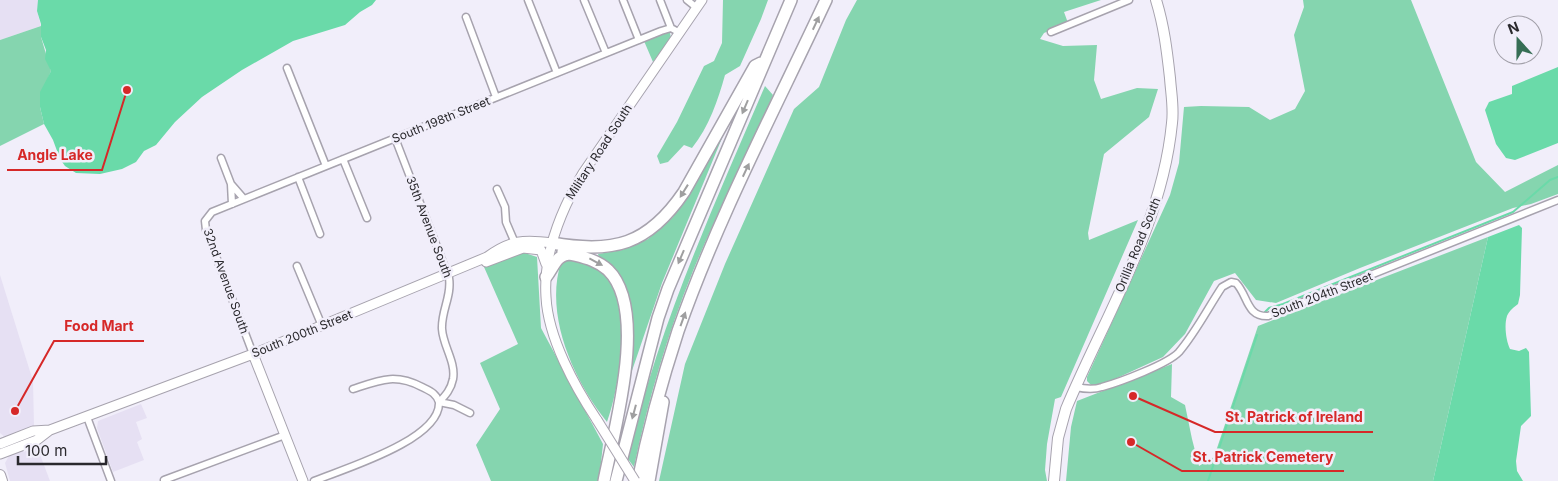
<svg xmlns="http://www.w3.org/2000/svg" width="1558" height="481" font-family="Inter,sans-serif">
  <rect width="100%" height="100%" fill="#f1eefa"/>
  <path fill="#e6e0f3" d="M0,0H39L37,11L41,26L0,40Z
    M0,275L33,381L34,426L5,437L0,433Z
    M141,404L147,418L136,422L142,439L137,442L144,460L113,472L97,428L98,421Z
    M36,444L50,481H10L5,463L9,456Z"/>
  <path fill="#85d5af" d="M723,0H768L761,19L740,66L725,75C718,100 709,127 692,148L684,145L668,162L660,164L657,156L677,122L704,66L714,61L722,43Z
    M857,0H1101L1064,12L1068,23L1044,33L1040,39L1063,46L1097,45L1094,80L1101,99L1137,88L1158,89L1149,117L1104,154L1088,233L1089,240L1138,220L1061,397L1055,399L1047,444L1045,470L1047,481H659L685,364L725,264L794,109L819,87L846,20Z
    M1303,0H1411L1476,162L1505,192L1558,165V194L1531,204L1513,208L1360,268L1276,303L1256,300L1235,273L1214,281L1185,334L1163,357L1104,384L1091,385L1087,381V377L1170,195L1179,163L1184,107L1201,106L1249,107L1270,120L1295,109L1305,91L1294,35L1304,7Z
    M41,26V37L51,71L48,78L40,107L44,124L0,146V40Z
    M667,32L670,33L671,38L653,62L644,41Z
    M765,86L773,95C748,155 717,212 693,271C667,335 648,401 634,467L628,459C657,329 713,208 765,86Z
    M732,114L662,283L623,397C627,361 640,312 621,279C617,271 607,263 599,257L598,254L622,250L648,239L673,217Z
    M1488,237L1433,481H1066L1071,427L1077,401L1172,364L1171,397L1185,405L1192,439L1199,466L1214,457L1258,326Z
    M522,252L537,257L541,328L603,444L599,481H491L476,445L500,409L480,363L518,344L484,267Z
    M568,259C582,262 597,265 606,276C632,308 620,386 607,422C574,381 544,316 561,262Z"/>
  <path fill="#6adaa9" d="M38,0H376L372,5L360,12L345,25L293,41L242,70L202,97L175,122L156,145L144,151L136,162L122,169L100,174L76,173L65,166L60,159L53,140L44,124L40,107V92L51,71L45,59L46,50L41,37V24L37,11Z
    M1558,67V143L1515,160L1506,158L1496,144L1485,110L1489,102L1512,94V86Z
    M1519,225L1522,228L1520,295L1518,304C1514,307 1509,311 1507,316C1504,325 1506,341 1510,349L1519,351L1526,348L1529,352L1531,416L1521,426L1516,461L1517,471L1523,481H1433L1488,237Z"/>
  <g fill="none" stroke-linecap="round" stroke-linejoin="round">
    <path stroke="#6adaa9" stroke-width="2" d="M1265,312L1269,308L1283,304L1513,212L1550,180L1558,177
      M1208,481L1257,335"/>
    <defs>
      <path id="street" d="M528,0L557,73
        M584,0L606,53
        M623,0L639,40
        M660,0L671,28
        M687,0L697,8
        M466,17L496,97
        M1051,32L1129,0
        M287,68L326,166
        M221,158L231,184L232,204
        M343,159L367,218
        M298,177L320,234
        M231,184L244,199
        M497,189L505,207L506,222L515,243
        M297,266L322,326
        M253,354L206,230L205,221L212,212L661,31L671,28L680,33
        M1076,387C1085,389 1093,390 1102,387C1120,382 1168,364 1179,352C1196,332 1208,308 1222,287L1231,282L1236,283C1248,295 1246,317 1268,316L1558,200
        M353,389C380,380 395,373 422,387C430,391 436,393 439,402C446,395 451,389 453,379C456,362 443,346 442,329C441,311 452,296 449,278L395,138
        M87,417L111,481
        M164,480L285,435
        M314,481C343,469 441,440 439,402L454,405L470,413"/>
      <path id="secondary" d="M486,262L523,248L541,250L546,264
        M253,354L303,481
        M597,420C575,387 548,338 546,297C543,252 561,210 583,173L702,0
        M0,444L33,431L50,430L253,354L487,257C510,240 524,239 552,243
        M0,454L37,440L50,430"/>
      <path id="primary" d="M0,475L2,481
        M1054,481L1058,438L1066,409C1105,316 1162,226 1172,123C1174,108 1171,93 1170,78C1167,51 1164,26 1156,0"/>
      <path id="highway" d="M552,243C613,254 648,245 684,192L755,66L761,63
        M563,252C579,257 595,258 608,270C649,310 614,430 604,481
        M546,277C554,267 556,254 571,254
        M616,481L658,318L668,289L791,0
        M638,481C648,431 662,380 678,331C718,217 775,109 826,0
        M649,481L663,402"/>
    </defs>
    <use href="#street" stroke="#a7a3ae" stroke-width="9"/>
    <use href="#secondary" stroke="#a7a3ae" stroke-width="11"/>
    <use href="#primary" stroke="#a7a3ae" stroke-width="12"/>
    <use href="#highway" stroke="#a7a3ae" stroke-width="14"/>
    <use href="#street" stroke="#fff" stroke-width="6"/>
    <use href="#secondary" stroke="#fff" stroke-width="9"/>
    <use href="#primary" stroke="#fff" stroke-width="10"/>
    <use href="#highway" stroke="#fff" stroke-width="11"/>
    <defs>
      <path id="secondary-bridge" d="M597,420L635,481"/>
    </defs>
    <use href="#secondary-bridge" stroke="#a7a3ae" stroke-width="11" stroke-linecap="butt"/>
    <use href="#secondary-bridge" stroke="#fff" stroke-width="9"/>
  </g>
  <defs><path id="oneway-solid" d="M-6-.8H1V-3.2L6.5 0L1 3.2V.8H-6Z" transform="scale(1.25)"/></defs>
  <g fill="#9f9fa0">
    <use href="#oneway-solid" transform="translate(816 23) rotate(-65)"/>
    <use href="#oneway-solid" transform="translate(745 107) rotate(113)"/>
    <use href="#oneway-solid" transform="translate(746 170) rotate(-65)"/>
    <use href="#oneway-solid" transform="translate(684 191) rotate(122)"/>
    <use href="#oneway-solid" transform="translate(681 257) rotate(113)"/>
    <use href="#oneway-solid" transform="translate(596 262) rotate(28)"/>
    <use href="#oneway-solid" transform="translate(683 319) rotate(-70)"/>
    <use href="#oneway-solid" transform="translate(634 412) rotate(105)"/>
  </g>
  <g text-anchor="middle" stroke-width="5" stroke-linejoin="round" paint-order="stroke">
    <g font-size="12" fill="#2a292d" stroke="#f1eefa">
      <text transform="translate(441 120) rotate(-22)" y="4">South 198th Street</text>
      <text transform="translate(599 152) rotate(-57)" y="4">Military Road South</text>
      <text transform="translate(429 227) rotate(69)" y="4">35th Avenue South</text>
      <text transform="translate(1138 245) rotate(-68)" y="4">Orillia Road South</text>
      <text transform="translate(226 281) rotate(70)" y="4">32nd Avenue South</text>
      <text transform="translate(1322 295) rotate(-21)" y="4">South 204th Street</text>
      <text transform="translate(302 334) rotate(-22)" y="4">South 200th Street</text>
    </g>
  </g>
  <path fill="none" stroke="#d62828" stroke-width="2" d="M127 90L102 170H7M15 411L54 341H144M1133 396L1215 432H1373M1131 442L1182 471H1344"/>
  <g fill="#d62828" stroke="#f1eefa" stroke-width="2">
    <circle cx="127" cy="90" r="5"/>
    <circle cx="15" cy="411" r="5"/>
    <circle cx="1133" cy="396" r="5"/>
    <circle cx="1131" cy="442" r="5"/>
  </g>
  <g font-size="14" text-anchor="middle" font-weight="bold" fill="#d62828" stroke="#f1eefa" stroke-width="5" stroke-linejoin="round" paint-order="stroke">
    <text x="55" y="160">Angle Lake</text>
    <text x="99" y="331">Food Mart</text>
    <text x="1294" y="422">St. Patrick of Ireland</text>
    <text x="1263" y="462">St. Patrick Cemetery</text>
  </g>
  <g transform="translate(1518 40) rotate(339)"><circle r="24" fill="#f1eefa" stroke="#a19fa8"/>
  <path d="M0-4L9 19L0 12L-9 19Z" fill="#366e55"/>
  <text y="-8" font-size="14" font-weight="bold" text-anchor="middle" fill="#2a292d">N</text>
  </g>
  <path d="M18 456v8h88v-8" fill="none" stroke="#2a292d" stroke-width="2.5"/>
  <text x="25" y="456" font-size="15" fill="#2a292d" stroke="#f1eefa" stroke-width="4" paint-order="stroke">100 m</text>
</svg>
